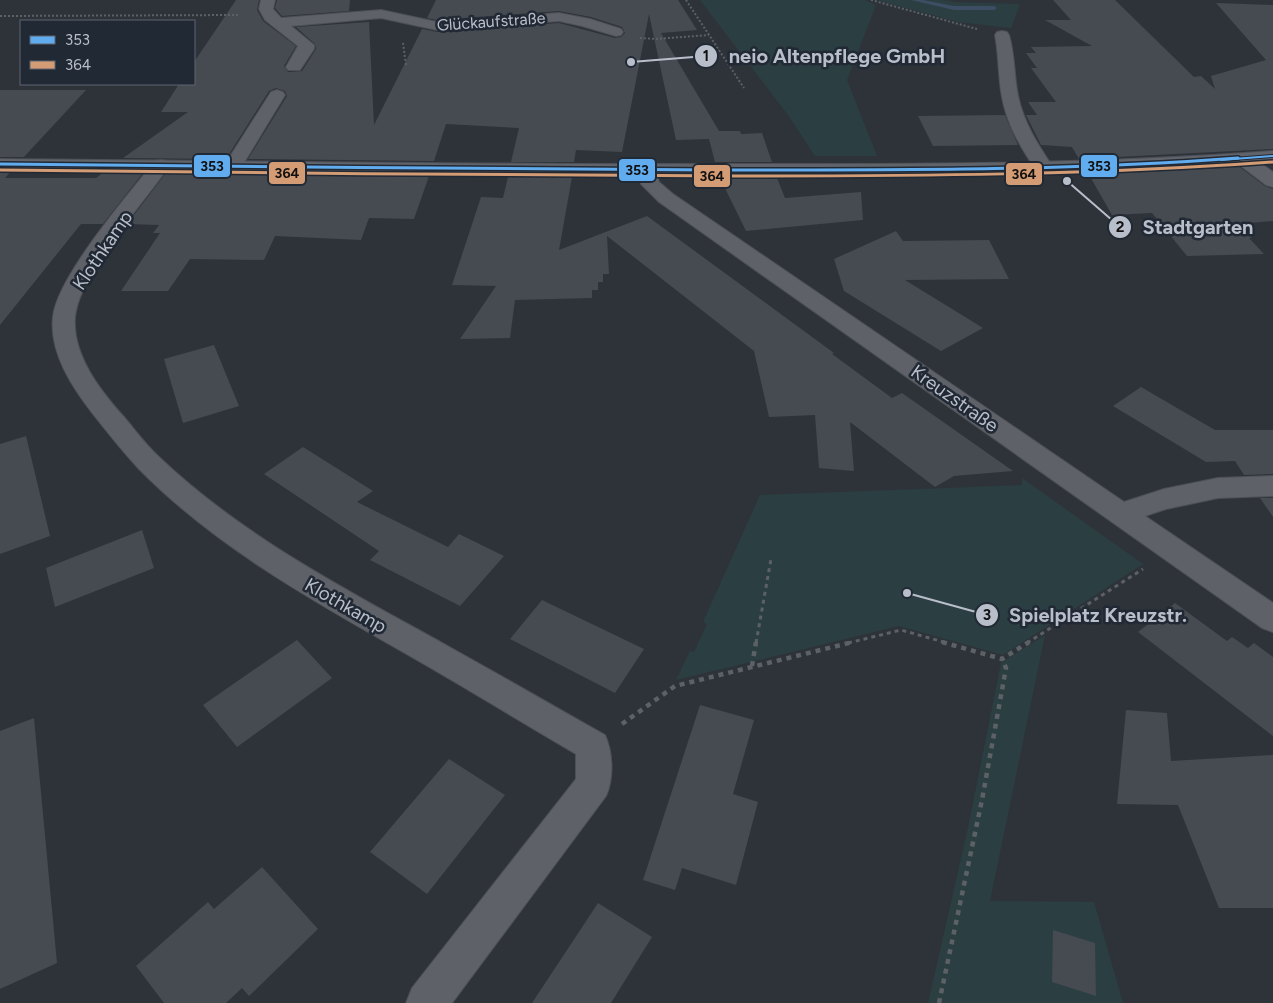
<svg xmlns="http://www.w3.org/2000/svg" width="1273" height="1003" font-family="Figtree,sans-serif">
  <rect width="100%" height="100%" fill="#2e333a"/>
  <path fill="#2b3e41" d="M700,0H865L876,5L847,80L877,156H815L788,115Z
    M876,0H944L954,2L1020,4L1011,28L958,22Z
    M1022,478L1143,564L1003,655L899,626L676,680L690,651L694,652L707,624L703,622L760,495L1022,485Z
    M1045,635L990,901L1094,902L1123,1003H928L968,828L1001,663Z"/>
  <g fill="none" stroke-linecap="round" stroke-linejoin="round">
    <path fill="#3d4d64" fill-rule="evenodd" d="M911,0H923L954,6H994L997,8L994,10H954Z"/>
  </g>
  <path fill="#464a51" d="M236,0H259L257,10L263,21L296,46L284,66L288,72L302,71L316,49L315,44L296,27L369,22L374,125L422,29L437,32L559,23L615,38L621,37L625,33L622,27L591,17L559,11L437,20L427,18L436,0H678L697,30L661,33L719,131H740L741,134L762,133L772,162H715L709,139L676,140L649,14L622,152L576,150L574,162H511L519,128L446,124L434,161L248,159L287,96L285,91L276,88L269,91L226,159L123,158L188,112H161L179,84H194V62Z
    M277,0H350L349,11L282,16L275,8Z
    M1053,0H1115L1194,77L1201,76L1215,89L1211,76L1266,60L1216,3L1273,5V149L1079,159L1072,147L1041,145L1026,115H1037L1028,102H1056L1031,68H1037L1026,53H1036L1031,47L1092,46L1045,20H1071Z
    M0,90H86L24,157H0Z
    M1005,115L1018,145L933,146L918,116Z
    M1237,165L1265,186L1273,189V221L1238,224L1252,238H1249L1264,254L1187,256L1152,213L1112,215L1088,173Z
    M0,171H11L5,178H96L104,172L143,173L103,224H81L0,325Z
    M166,173L283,174L429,176L414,219L369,218L361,240L275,236L264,260L190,259L168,291H121L160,233H153L159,225L127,224Z
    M508,177H572L559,250L647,216L834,353L832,354L892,398L902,393L1013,471L954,476L935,487L850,422L854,471L819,468L815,415L769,417L754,351L607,236L609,274H603V282H598V290H592V298L515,300L510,338L460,339L496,286L452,285L481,197L503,198Z
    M720,178H777L785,198L861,192L863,220L746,231Z
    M896,231L903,241L989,240L1009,279L905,280L983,328L941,351L844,291L834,259Z
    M214,345L239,406L183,423L164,359Z
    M1141,387L1215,430H1273V474L1244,475L1235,461L1206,462L1113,406Z
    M26,436L50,536L0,554V444Z
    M303,447L373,491L357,502L448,547L459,534L504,556L460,606L370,560L379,551L264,474Z
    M1260,498H1273V517Z
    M142,530L154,568L55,607L46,568Z
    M542,600L644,649L615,693L510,639Z
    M1175,603L1227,641L1232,637L1248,648L1254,643L1273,657V736L1138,632Z
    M297,640L332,678L237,747L203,705Z
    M700,705L754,720L733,794L758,802L736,885L682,868L675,890L643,880Z
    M1126,710L1167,713L1171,761L1273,755V908H1219L1178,805L1117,804Z
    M34,718L57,963L0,989V731Z
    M449,759L505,795L427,894L370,852Z
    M262,867L318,929L249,996L242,988L226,1003H164L136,966L208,902L214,909Z
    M598,903L652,937L611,1003H532Z
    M1053,930L1095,943L1096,996L1052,982Z"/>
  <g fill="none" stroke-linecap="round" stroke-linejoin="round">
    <defs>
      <path id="minor" d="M261,0H275L273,9L281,18L381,10L437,22L559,13L590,19L621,29L623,32L621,35L616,36L582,26L559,21L437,30L381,18L291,26L314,45V49L300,70H288L286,67L298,46L265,20L259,9Z
        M1002,31L1007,32L1009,35C1015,55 1014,76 1018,96C1024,124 1039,146 1054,169L1052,173L1045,175L1038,173C1022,150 1007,125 1002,97C998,76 999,55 995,35L997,32Z
        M277,90L283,92L285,95L242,166L239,170L233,172L227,170L224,166L271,92Z
        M1243,154L1249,155L1273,172V187L1266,185L1237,163L1234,159L1237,155Z
        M161,160L167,161L170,165C145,201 79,274 75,317C72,355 100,390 124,417C135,430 146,445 159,457C242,536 345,589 444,644C498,674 552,705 605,735C613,753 614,778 606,796L452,1003H406L412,988L576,779V754C518,720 461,685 403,652C310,599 215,546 139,469C123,452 108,433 93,414C73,388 49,353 53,317C57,277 128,195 155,161Z
        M648,165L655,167L659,182L673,194L1124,502L1164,489L1218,478L1273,476V496L1218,498L1166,509L1145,516L1273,603V632L1262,628L659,202L641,184L639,171L641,167Z"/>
      <path id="major" d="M1273,151V161C1100,175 928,175 755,176C503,176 252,172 0,169V159C252,161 503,165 755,164C928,164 1100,164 1273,151Z"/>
    </defs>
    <use href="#minor" stroke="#4c4f55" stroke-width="2"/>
    <use href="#major" stroke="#4c4f57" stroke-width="2"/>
    <path stroke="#5c6166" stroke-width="2" stroke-dasharray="2 2" stroke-linecap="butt" d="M686,0L744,88
      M871,0L977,29
      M0,16L239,15
      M640,38L656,39L709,35
      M403,43L406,65"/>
    <path stroke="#5c6166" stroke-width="3" stroke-dasharray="4 4" stroke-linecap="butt" d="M756,643L771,559
      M848,643L901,630L947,643
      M1027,643L1143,569"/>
    <path stroke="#5c6166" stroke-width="4.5" stroke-dasharray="5 5" stroke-linecap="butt" d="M942,642L1002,659L1029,642
      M752,666L756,642
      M622,724L675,686L853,642
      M939,1003L982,800L1006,668L1002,659"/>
    <use href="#minor" fill="#5e6168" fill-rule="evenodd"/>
    <use href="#major" fill="#60646a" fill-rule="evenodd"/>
    <defs>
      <path id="bus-1-far1" d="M1221,160L1273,156"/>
      <path id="bus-1" d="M0,164C239,166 477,169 716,170C890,170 1065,171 1238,158"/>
      <path id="bus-2" d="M0,170C245,172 491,176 736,176C915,176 1094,175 1273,162"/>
    </defs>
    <use href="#bus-1-far1" stroke="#212935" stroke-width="4"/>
    <use href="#bus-1" stroke="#212935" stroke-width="6"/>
    <use href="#bus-2" stroke="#212935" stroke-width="6"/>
    <use href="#bus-1-far1" stroke="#60acee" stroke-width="2"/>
    <use href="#bus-1" stroke="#60acee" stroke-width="3"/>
    <use href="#bus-2" stroke="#d39c74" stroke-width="3"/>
  </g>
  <g text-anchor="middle" stroke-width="5" stroke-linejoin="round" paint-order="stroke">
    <g font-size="16" fill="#b9bfca" stroke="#212935">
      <text transform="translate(491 21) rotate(-4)" y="6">Glückaufstraße</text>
    </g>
    <g font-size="19" fill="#b9bfca" stroke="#212935">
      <text transform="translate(102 250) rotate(-56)" y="7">Klothkamp</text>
      <text transform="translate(955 398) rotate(35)" y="7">Kreuzstraße</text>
      <text transform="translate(346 605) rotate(30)" y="7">Klothkamp</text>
    </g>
  </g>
  <path fill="none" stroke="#b9bfca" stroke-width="2" d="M631 62L706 56M1067 181L1120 227M907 593L987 615"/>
  <g fill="#b9bfca" stroke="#212935" stroke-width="2">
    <circle cx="631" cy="62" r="5"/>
    <circle cx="1067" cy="181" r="5"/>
    <circle cx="907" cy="593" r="5"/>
    <circle cx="706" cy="56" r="12"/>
    <circle cx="1120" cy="227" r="12"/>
    <circle cx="987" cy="615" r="12"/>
  </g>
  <g font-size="15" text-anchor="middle" font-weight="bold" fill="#111">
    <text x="706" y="61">1</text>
    <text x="1120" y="232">2</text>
    <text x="987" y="620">3</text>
  </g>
  <g font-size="20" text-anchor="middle" font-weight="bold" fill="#b9bfca" stroke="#212935" stroke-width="5" stroke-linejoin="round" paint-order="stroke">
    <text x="837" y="63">neio Altenpflege GmbH</text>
    <text x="1198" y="234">Stadtgarten</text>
    <text x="1098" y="622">Spielplatz Kreuzstr.</text>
  </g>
  <g stroke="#212935" stroke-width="2">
    <rect x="1080" y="154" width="38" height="24" rx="5" fill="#60acee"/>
    <rect x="193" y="154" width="38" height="24" rx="5" fill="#60acee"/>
    <rect x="618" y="158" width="38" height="24" rx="5" fill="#60acee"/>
    <rect x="268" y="161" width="38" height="24" rx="5" fill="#d39c74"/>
    <rect x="1005" y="162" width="38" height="24" rx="5" fill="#d39c74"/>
    <rect x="693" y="164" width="38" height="24" rx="5" fill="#d39c74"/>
  </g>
  <g font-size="14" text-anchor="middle" font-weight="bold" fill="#111">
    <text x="1099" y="171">353</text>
    <text x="212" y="171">353</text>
    <text x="637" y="175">353</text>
    <text x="287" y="178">364</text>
    <text x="1024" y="179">364</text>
    <text x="712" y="181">364</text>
  </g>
  <rect x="20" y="20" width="175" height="65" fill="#212935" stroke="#5e6571"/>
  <rect x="30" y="36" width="25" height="8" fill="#60acee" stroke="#5e6571"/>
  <text x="65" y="45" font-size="15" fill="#b9bfca">353</text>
  <rect x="30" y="61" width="25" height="8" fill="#d39c74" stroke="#5e6571"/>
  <text x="65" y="70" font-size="15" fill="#b9bfca">364</text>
</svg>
